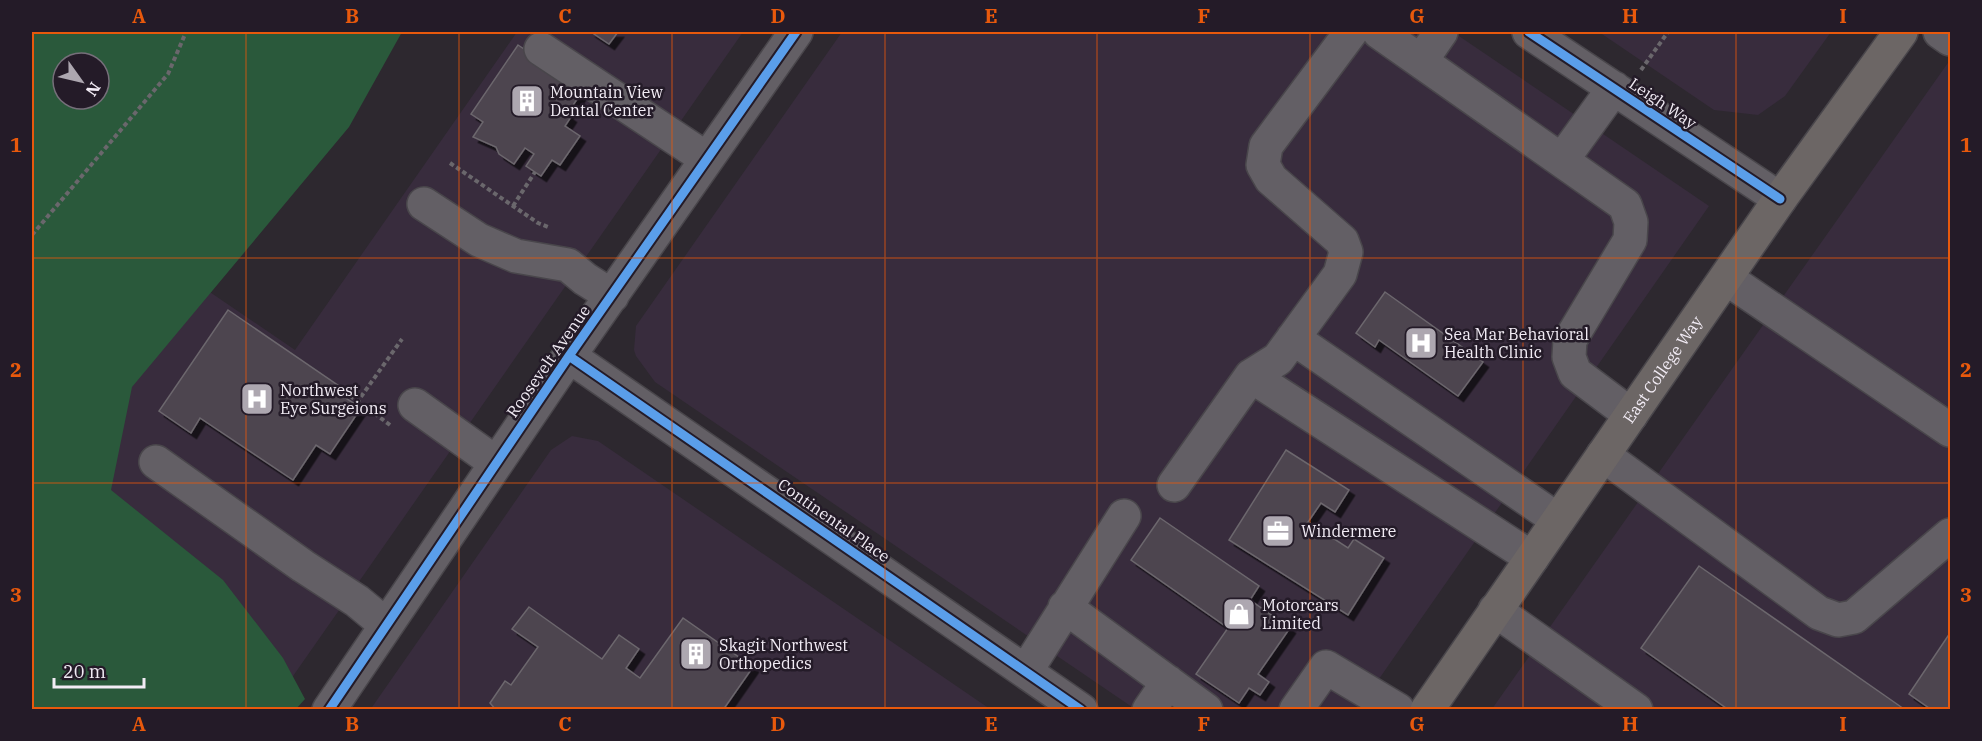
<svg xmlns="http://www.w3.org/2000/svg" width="1982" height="741" font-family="'IBM Plex Serif',serif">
  <defs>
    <filter id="shadow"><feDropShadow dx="5.5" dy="5.5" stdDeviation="0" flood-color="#0009"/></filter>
  </defs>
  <rect width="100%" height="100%" fill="#2d282f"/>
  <path fill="#382c3d" d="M517,32H743L270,709H32V171L295,350Z
    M842,32H1453L1709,206L1358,709H1135L655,382L636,356L634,350L636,326Z
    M1599,32H1831L1785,96L1758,115L1714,110Z
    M1950,60V709H1492Z
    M572,436L598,441L990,709L370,710L551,450Z"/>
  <path fill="#2a593b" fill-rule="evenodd" d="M32,32H402L349,127L132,387L111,490L223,580L283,658L305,699L296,709H32ZM63,63H99V99H63Z"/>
  <path fill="#4d4450" stroke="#6c676d" stroke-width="1.5" filter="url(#shadow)" d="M591,32H618L609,44Z
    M518,45L584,89L567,114L571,117L565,126L580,136L560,165L552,160L541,176L526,166L534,154L525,148L514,164L499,154L496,147L473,137L483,122L471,114Z
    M1385,292L1483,362L1458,396L1379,340L1375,347L1356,333Z
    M228,310L339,386L335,391L361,408L330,454L316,445L293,480L200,418L191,433L159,411Z
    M1286,450L1349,490L1335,512L1321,503L1308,522L1348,548L1354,539L1384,558L1348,615L1229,540Z
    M1160,518L1259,586L1250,600L1290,628L1258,674L1269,682L1260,695L1249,688L1239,703L1196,674L1228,628L1131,560Z
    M1699,566L1904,709L1903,710H1729L1641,648Z
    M529,607L602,659L619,635L639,649L626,668L640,678L683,618L753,667L723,710H496L490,703L505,681L511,685L538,647L512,629Z
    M1950,633V710H1932L1909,694Z"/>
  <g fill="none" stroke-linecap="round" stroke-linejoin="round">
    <defs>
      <path id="minor" d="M1379,32L1625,205L1631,222L1630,240L1570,340L1569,357L1575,373L1631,415
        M1529,32L1780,199
        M1940,32L1950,39
        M541,49L707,159
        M1421,61L1441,32
        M1562,160L1614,88
        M424,204L479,240L516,256L568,265L585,279L612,296
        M1726,278L1950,430
        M1293,338L1558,520
        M569,356L1081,710
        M1251,376L1278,359L1340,274L1346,252L1342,241L1271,179L1263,165L1266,146L1351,32
        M415,405L496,463
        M1603,455L1819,613L1838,620L1854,617L1950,535
        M156,462L303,566L357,601L386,625
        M1174,485L1251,376L1532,558
        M1065,607L1206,710
        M1495,610L1636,710
        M1026,671L1124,516
        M329,710L569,356L796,32
        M1149,710L1168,682
        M1296,710L1326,667L1398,710"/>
      <g id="major">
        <path id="s1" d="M1427,710L1780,199L1901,32"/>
      </g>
    </defs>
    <use href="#minor" stroke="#49464b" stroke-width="36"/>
    <use href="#major" stroke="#49464b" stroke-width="36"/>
    <path stroke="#6a676c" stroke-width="4" stroke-dasharray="4.5 3" stroke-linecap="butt" d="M1641,70L1668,32
      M450,163L538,223L548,227
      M513,206L535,172
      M32,235L168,74L186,32
      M337,388L358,401
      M390,425L358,401L402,339"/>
    <use href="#minor" stroke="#635f65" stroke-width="33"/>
    <use href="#major" stroke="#6c6665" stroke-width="33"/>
    <defs>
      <path id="cycleway" d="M1529,32L1780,199
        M569,356L1081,710
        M329,710L569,356L796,32"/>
    </defs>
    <use href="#cycleway" stroke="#241b28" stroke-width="13"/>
    <use href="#cycleway" stroke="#5a9eea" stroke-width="9"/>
  </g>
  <path fill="none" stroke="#e8590c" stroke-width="1.5" stroke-opacity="0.55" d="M246,32V710M459,32V710M672,32V710M885,32V710M1097,32V710M1310,32V710M1523,32V710M1736,32V710M32,258H1950M32,483H1950"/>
  <defs>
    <symbol id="building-square" viewBox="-11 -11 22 22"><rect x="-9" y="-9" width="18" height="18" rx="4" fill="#ada7b0" stroke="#241b28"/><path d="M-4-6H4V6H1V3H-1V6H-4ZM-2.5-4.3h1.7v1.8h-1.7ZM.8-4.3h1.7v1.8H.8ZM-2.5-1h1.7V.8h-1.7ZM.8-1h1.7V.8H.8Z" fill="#fff"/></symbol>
    <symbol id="hospital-square" viewBox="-11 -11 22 22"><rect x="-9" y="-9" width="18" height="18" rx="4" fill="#ada7b0" stroke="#241b28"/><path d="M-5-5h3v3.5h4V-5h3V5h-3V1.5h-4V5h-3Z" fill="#fff"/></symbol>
    <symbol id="office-square" viewBox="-11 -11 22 22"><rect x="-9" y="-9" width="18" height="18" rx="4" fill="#ada7b0" stroke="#241b28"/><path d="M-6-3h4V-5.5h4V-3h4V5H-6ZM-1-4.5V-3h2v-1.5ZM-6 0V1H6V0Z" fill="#fff"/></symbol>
    <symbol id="shop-square" viewBox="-11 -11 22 22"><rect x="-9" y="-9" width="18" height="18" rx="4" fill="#ada7b0" stroke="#241b28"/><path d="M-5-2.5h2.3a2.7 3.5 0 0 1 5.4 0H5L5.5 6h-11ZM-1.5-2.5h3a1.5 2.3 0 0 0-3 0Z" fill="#fff"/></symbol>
  </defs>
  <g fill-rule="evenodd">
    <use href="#building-square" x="508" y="82" width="38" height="38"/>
    <use href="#hospital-square" x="1402" y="324" width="38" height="38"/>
    <use href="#hospital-square" x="238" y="380" width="38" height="38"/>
    <use href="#office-square" x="1259" y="512" width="38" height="38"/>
    <use href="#shop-square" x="1220" y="595" width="38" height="38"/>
    <use href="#building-square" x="677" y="635" width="38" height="38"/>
  </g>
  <g text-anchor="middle" stroke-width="5" stroke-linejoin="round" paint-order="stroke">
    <g font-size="16" fill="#f2ecf5" stroke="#241b28" text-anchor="start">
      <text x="550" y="98">Mountain View<tspan x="550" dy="18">Dental Center</tspan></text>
      <text x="1444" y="340">Sea Mar Behavioral<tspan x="1444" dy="18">Health Clinic</tspan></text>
      <text x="280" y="396">Northwest<tspan x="280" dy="18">Eye Surgeions</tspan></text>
      <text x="1301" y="537">Windermere</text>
      <text x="1262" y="611">Motorcars<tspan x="1262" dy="18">Limited</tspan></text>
      <text x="719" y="651">Skagit Northwest<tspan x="719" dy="18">Orthopedics</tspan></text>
    </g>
    <g font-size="16" fill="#f2ecf5" stroke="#241b28">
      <text transform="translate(1663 103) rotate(34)" y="6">Leigh Way</text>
      <text transform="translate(548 361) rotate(-55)" y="6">Roosevelt Avenue</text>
      <text dy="6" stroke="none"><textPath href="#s1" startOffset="414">East College Way</textPath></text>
      <text transform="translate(834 520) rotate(35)" y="6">Continental Place</text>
    </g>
  </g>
  <rect width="1982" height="741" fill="none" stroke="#241b28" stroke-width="66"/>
  <g transform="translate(81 81) rotate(124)"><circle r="28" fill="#241b28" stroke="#766f7a" stroke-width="1.5"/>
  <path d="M0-4.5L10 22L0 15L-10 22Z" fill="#ada7b0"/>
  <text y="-9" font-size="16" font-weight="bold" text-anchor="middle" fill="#f2ecf5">N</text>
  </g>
  <path d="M54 678v9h90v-9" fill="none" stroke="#f2ecf5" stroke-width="3"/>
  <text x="63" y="678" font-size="18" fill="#f2ecf5" stroke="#241b28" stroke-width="4.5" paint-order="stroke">20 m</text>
  <rect x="33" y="33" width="1916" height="675" fill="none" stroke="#e8590c" stroke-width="2"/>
  <g font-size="20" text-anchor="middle" font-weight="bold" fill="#e8590c">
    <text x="139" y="23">A</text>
    <text x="352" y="23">B</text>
    <text x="565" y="23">C</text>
    <text x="778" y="23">D</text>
    <text x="991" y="23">E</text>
    <text x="1204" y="23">F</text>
    <text x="1417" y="23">G</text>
    <text x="1630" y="23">H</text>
    <text x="1843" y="23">I</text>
    <text x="16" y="152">1</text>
    <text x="1966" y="152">1</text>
    <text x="16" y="377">2</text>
    <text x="1966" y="377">2</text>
    <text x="16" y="602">3</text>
    <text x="1966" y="602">3</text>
    <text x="139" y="731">A</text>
    <text x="352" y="731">B</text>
    <text x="565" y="731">C</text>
    <text x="778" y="731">D</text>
    <text x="991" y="731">E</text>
    <text x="1204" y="731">F</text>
    <text x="1417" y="731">G</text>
    <text x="1630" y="731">H</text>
    <text x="1843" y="731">I</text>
  </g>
</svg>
